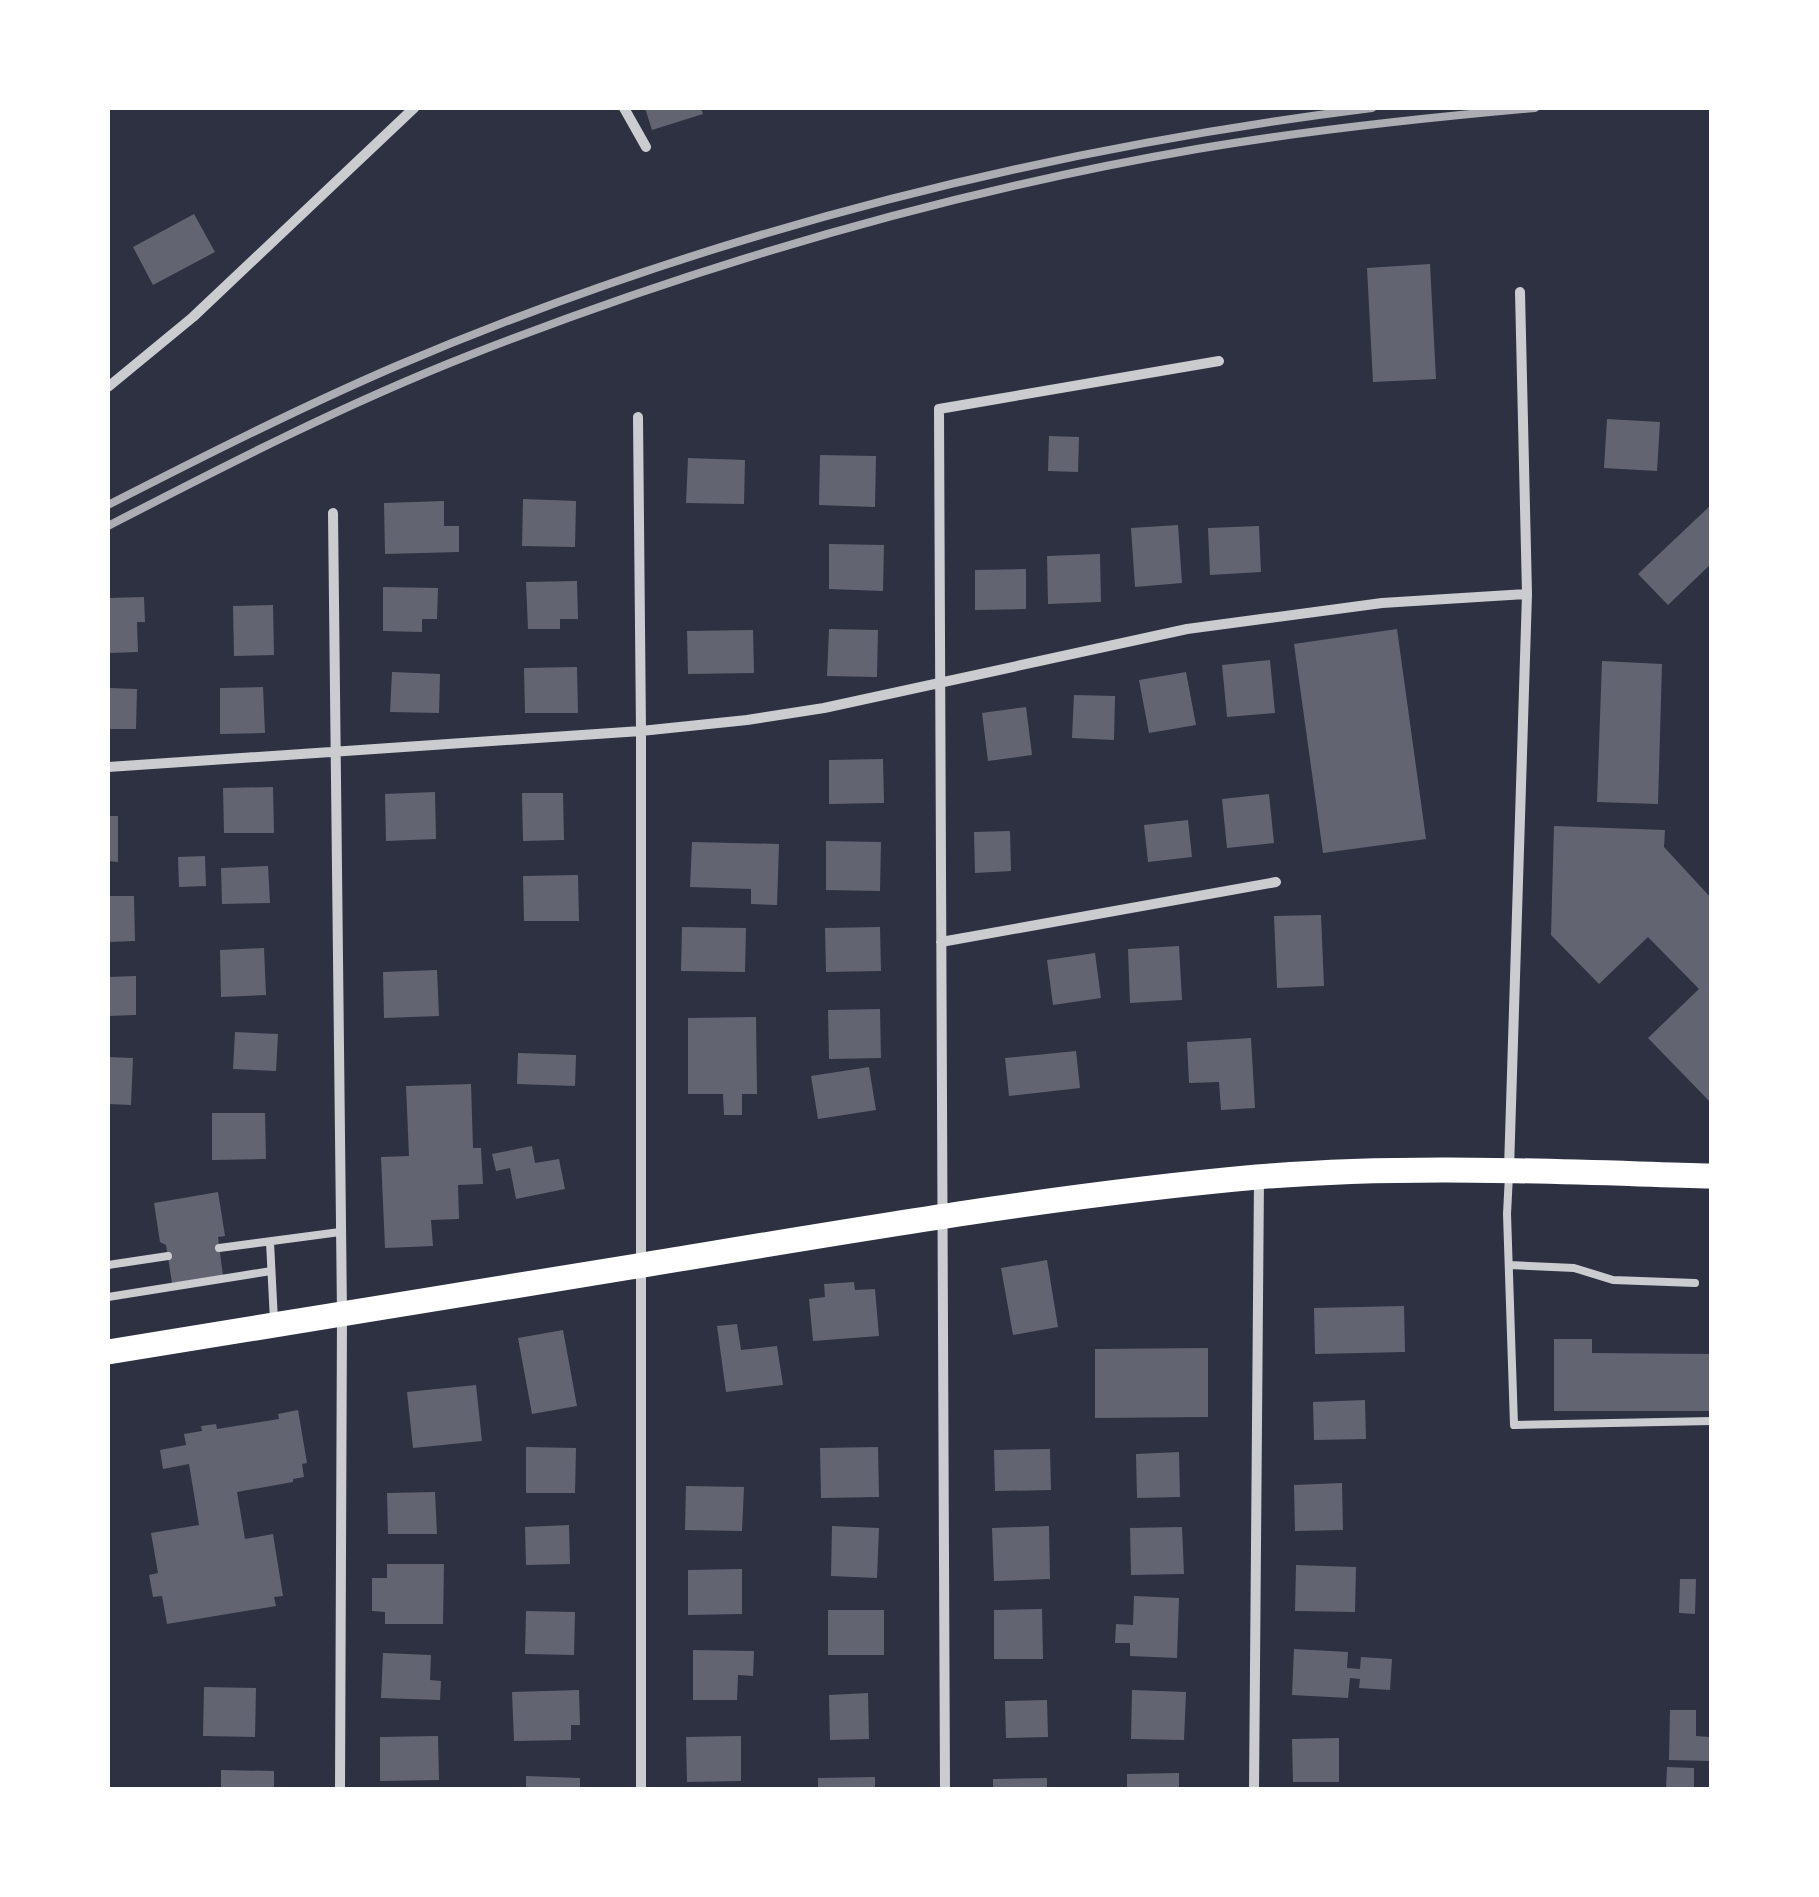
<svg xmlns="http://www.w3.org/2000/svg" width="1819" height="1897" font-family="'DejaVu Sans',sans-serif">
  <rect width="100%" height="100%" fill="#2d3142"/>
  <path fill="#626471" d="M645,108H701L703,114L652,130Z
    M194,214L215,252L153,285L133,247Z
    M1430,264L1436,379L1373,382L1367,268Z
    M1607,419L1660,422L1657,471L1604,468Z
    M1049,436L1079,437L1078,472L1048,471Z
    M820,455L876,456L875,507L819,505Z
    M688,458L745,460L744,504L686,503Z
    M523,499L576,501L575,547L522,546Z
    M444,501V526H459V552L385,554L384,503Z
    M1712,504V563L1668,605L1638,574Z
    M1178,525L1182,583L1135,587L1131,528Z
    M1259,526L1261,572L1210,575L1208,528Z
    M829,544L884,545L883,591L829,589Z
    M1100,554L1101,602L1048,604L1047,556Z
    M1026,569V609L975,610V570Z
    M577,581L578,619H560V629H528L526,582Z
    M383,587L438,588L437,619H422V632L383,631Z
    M144,597L145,622H137L138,652L108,653V598Z
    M273,605L274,655L234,656L233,606Z
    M829,629L878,630L877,677L827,676Z
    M1397,629L1426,839L1323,853L1294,644Z
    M753,630L754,673L688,674L687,631Z
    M1270,660L1275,713L1227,717L1222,665Z
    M1602,661L1662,664L1658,804L1597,802Z
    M577,667L578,713H525L524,668Z
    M392,672L440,674L439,713L390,712Z
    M1186,672L1196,725L1149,733L1139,680Z
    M263,687L265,733L220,734V688Z
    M108,688L137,689L136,729H108Z
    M1074,695L1115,696L1114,740L1072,738Z
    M1026,707L1032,755L988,761L982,713Z
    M883,759L884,803L829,804V760Z
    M273,787L274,833H224L223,788Z
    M435,792L436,839L386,841L385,794Z
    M522,793H563L564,840L523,841Z
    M1269,794L1274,843L1227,848L1222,799Z
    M108,816H118V862L108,861Z
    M1188,820L1192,857L1148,862L1144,825Z
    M1554,826L1665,830L1664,847L1712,899V1104L1648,1038L1699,989L1648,937L1599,984L1551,935Z
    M1010,831L1011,871L975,873L974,832Z
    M826,841L881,842L880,891L826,890Z
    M692,842L779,844L777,905L751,904V889L690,887Z
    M205,856L206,886L179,887L178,857Z
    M268,866L270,903L222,904L221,868Z
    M578,875L579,921H524L523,876Z
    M108,896H134L135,941L108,942Z
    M1321,915L1324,986L1277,988L1274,916Z
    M682,927L746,928L745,972L681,971Z
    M880,927L881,971L826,972L825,928Z
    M1179,946L1182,1000L1130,1003L1128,949Z
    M264,948L266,995L221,997L220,950Z
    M1095,953L1101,998L1053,1005L1047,960Z
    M437,970L439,1016L384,1018L383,972Z
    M136,976V1015L108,1016V977Z
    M880,1009L881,1058L829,1059L828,1010Z
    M756,1017L757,1094H742V1115H724L723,1094H688V1018Z
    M235,1032L278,1034L276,1071L233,1069Z
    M1251,1038L1255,1108L1221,1110L1219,1082L1189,1083L1187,1042Z
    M1076,1051L1080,1088L1009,1096L1005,1058Z
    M518,1053L576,1055L575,1086L517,1084Z
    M108,1057L133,1058L131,1105L108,1104Z
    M869,1067L876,1110L818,1119L811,1076Z
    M471,1084L473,1148H481L483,1184L458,1185L459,1219L431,1220L433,1246L385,1248L381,1157L409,1156L406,1086Z
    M212,1113H265L266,1159L212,1160Z
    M532,1146L535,1163L559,1159L565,1189L516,1199L510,1168L496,1171L492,1154Z
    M218,1192L225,1236L218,1237L223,1276L172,1283L166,1245L160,1242L154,1203Z
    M1047,1260L1058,1327L1013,1335L1001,1268Z
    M854,1282L855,1290L875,1289L879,1336L813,1341L809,1299L825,1297L824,1284Z
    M1404,1306L1405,1352L1315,1354L1314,1308Z
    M737,1324L741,1350L777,1346L783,1385L726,1392L717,1326Z
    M563,1330L577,1406L532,1414L518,1338Z
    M1554,1339H1592V1353L1712,1354V1411H1554Z
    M1208,1348V1417L1095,1418V1349Z
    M476,1385L482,1441L413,1448L407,1392Z
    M1365,1400L1366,1439L1314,1440L1313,1402Z
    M298,1410L307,1463L302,1464L304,1477L293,1479V1482L237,1492L245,1539L273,1534L283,1596L274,1597L276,1606L167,1624L162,1596L153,1597L149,1575L158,1573L151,1533L199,1525L189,1464L163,1469L160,1450L186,1445L184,1434L202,1431L201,1426L216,1424L217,1429L279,1419L278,1414Z
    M526,1447L576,1448L575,1493H526Z
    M878,1447L879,1497L821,1498L820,1448Z
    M1050,1449L1051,1490L995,1491L994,1450Z
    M1179,1452L1180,1497L1137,1498L1136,1454Z
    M1342,1483L1343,1530L1295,1531L1294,1485Z
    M686,1486L744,1487L742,1531L685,1530Z
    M435,1492L437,1534H388L387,1493Z
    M569,1525L570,1564L526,1565L525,1527Z
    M832,1526L879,1528L877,1578L831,1576Z
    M1049,1526L1050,1579L994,1581L992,1528Z
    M1182,1527L1184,1574L1131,1575L1130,1528Z
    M387,1564H444L443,1624H385V1612L372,1611V1578H387Z
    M1296,1565L1356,1567L1355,1612L1295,1611Z
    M742,1569V1614L688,1615V1570Z
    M1680,1579H1696L1695,1614L1679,1613Z
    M1134,1596L1179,1598L1177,1658L1130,1656V1643H1115L1116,1624L1133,1625Z
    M1042,1609L1043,1659H994V1610Z
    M828,1610H884V1655H828Z
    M526,1611L575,1612L574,1655L525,1654Z
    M1294,1649L1348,1652L1347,1668L1360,1669L1361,1657L1392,1659L1390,1690L1359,1688L1360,1679L1350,1678L1348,1698L1292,1695Z
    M693,1650L754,1651L753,1676L738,1675L737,1700H693Z
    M383,1653L431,1655L430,1680L441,1681L440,1700L381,1698Z
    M204,1687L256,1688L255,1737L203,1736Z
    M579,1690L580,1725H571V1740L514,1741L512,1692Z
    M1132,1690L1186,1692L1184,1740L1131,1739Z
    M868,1693L869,1739L830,1740L829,1695Z
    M1047,1700L1048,1737L1006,1738L1005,1701Z
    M1670,1710H1696V1736L1709,1737V1761L1669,1760Z
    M438,1736L439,1780L380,1781V1737Z
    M741,1736V1781L687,1782L686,1737Z
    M1339,1738V1782H1293L1292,1739Z
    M1667,1767L1694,1768V1790H1666Z
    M221,1770L274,1771V1790H221Z
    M1179,1773V1790H1127V1774Z
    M526,1776L580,1778V1790H526Z
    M875,1777V1790H818V1778Z
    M1047,1778V1790H993V1779Z"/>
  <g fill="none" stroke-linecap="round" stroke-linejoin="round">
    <path stroke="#caccd0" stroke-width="8" d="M1509,1175L1507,1214L1514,1425L1712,1421
      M270,1242L274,1321
      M219,1248L340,1232
      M108,1265L168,1256
      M1509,1265L1574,1268L1613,1280L1695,1283
      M108,1297L271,1271"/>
    <path stroke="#caccd0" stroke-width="10" d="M624,108L646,147
      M108,387L193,317L414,108
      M638,417L641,731V1790
      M333,513L342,1314L340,1790
      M108,767L641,731L747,720L824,708L1187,629L1382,603L1527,594
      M941,942L1276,882
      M1509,1169L1527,594L1520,292
      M945,1790L939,409L1219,361
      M1254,1790L1259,1178"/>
    <path stroke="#fff" stroke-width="25" d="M108,1352C284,1323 461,1295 637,1266C843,1232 1048,1196 1257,1177C1407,1164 1560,1172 1712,1176"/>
    <path stroke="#abadb3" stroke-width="8" d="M108,505C202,457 297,409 394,367C706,234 1036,150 1372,108
      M108,526C226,465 345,404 470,355C705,263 948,192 1197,149C1309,130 1422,118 1535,108"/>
  </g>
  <rect width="1819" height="1897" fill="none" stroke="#ffffff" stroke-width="220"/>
</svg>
